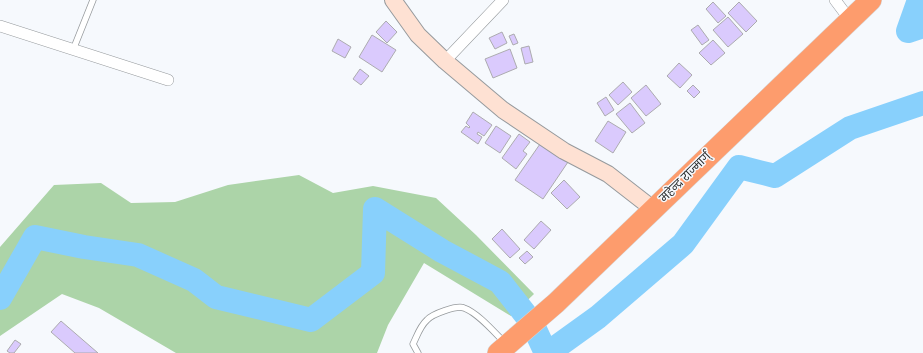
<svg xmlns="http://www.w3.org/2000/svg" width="923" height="353" font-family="Poppins,'Noto Sans Devanagari',sans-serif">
  <rect width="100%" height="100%" fill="#f6f9fd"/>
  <path fill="#acd4a8" d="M299,175L333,193L373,186L436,198L476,235L534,294L511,316L424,263L388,325L377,353H176L99,308L62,294L0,336V247L54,185L101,183L131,203L175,202L228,185Z"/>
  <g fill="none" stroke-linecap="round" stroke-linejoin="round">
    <path stroke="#88d0fc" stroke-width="24" d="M919,0L908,31L923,26
      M0,298L35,237L84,247L138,255L194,280L216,297L311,320L373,273L375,209L442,251L500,282L532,323L546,353
      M548,353L598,317L683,244L739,167L775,176L850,128L923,103"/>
  </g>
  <path fill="#dacafd" stroke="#acabaf" d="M713,2L726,16L718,23L706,9Z
    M739,2L757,21L746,32L728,13Z
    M728,17L743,34L728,47L713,30Z
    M386,21L397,32L387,43L376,32Z
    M698,25L709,40L702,45L691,30Z
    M502,32L507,43L495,49L489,38Z
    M514,34L518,43L513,45L509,36Z
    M372,35L396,50L382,72L359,57Z
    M338,39L351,47L345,58L332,51Z
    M713,40L725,53L711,65L699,53Z
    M529,46L533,62L525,64L521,48Z
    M510,49L517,68L493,78L485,59Z
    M679,63L692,75L680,88L667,76Z
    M360,69L369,76L361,85L353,79Z
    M623,82L632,92L618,105L609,95Z
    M646,85L661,104L646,116L631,98Z
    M693,85L700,92L694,98L687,91Z
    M606,97L614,110L605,116L597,103Z
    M630,103L645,123L632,133L616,114Z
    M473,112L492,125L484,136L478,132L477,134L482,137L478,144L461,132L466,126L469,128L470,127L466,123Z
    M608,121L626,132L613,153L595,141Z
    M496,126L511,136L500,153L485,143Z
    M519,134L530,142L523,151L527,154L516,169L502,158Z
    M540,144L568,162L543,199L515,180Z
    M564,180L580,197L567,209L551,193Z
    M541,221L551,230L534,249L524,240Z
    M502,229L520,249L510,258L492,239Z
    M527,251L533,257L525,264L519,258Z
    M61,321L98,353H75L51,332Z
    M15,340L21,344L14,353H10L7,351Z"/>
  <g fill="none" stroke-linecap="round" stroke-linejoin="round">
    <defs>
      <path id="lane" d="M73,50L93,0
        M418,353L413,344C417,336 420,326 427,320C432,314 457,305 464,308C478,313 494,332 504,342"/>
      <path id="street" d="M835,0L850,20
        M0,26L168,80
        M445,61L503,0"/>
      <path id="secondary" d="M393,0L418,35L445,61L503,110L564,151L608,174L653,209"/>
      <path id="highway" d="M498,353L556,303L871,0"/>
    </defs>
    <use href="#lane" stroke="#969a9d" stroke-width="7"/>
    <use href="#street" stroke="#969a9d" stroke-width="12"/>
    <use href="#secondary" stroke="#969a9d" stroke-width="18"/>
    <use href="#highway" stroke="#d6d7d7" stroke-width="22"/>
    <use href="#lane" stroke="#fff" stroke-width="5.5"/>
    <use href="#street" stroke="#fff" stroke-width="11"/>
    <use href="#secondary" stroke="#fee1d3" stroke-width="16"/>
    <use href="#highway" stroke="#fd9c6d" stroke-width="21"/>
  </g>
  <g text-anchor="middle" stroke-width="3" stroke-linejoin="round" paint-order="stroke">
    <g font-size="11" fill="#1e2021" stroke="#f6f9fd">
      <text transform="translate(685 177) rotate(-44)" y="4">महेन्द्र राज्मार्ग्</text>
    </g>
  </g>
</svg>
